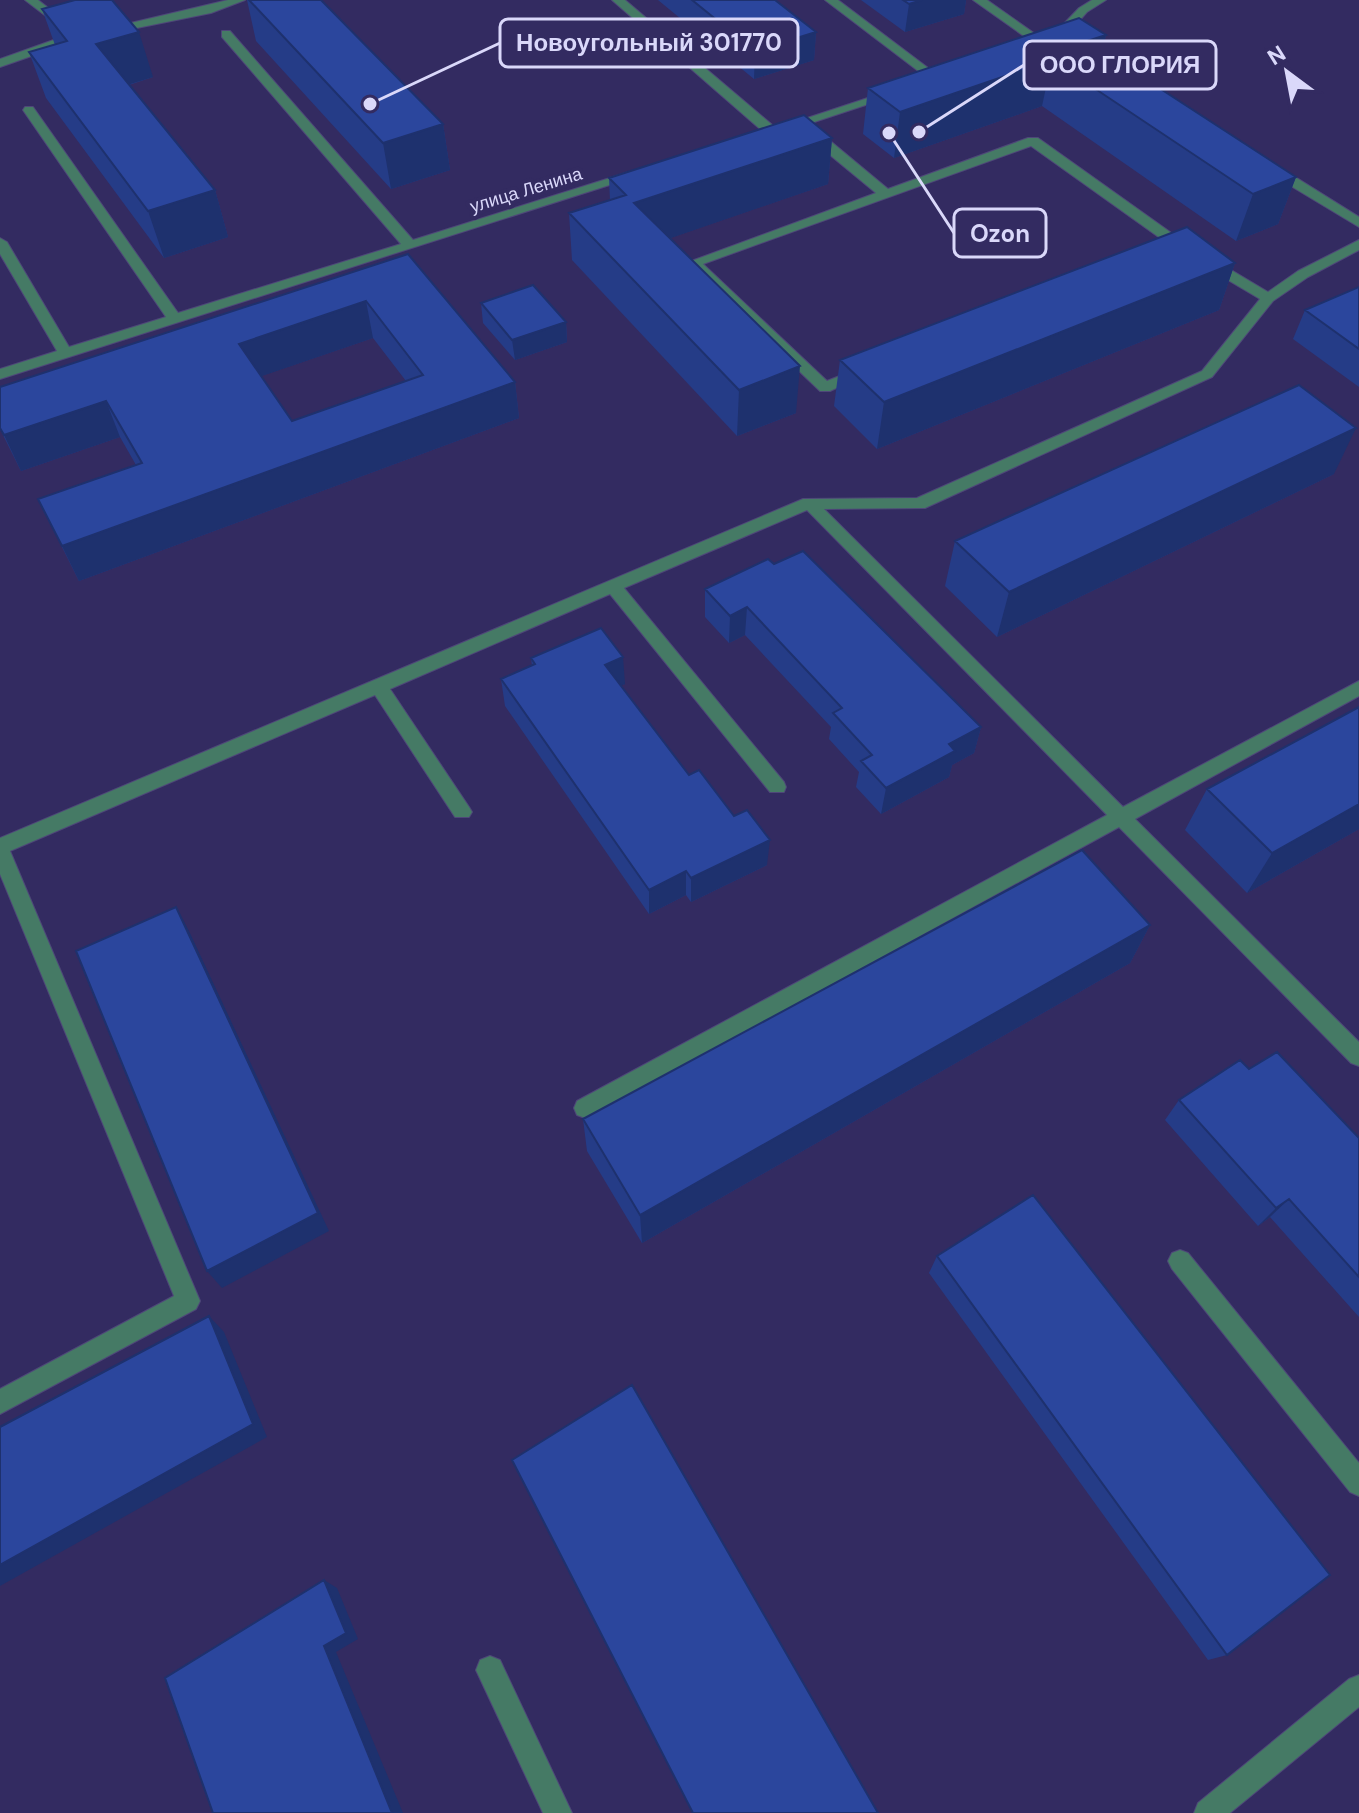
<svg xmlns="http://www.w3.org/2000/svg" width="1359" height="1813" font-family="'DM Sans',sans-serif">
  <rect width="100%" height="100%" fill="#332b61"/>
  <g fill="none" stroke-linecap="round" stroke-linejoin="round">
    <defs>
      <path id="minor" d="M25,0H38L69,24L59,26Z
        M228,0H245L211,13L107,34L101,30Z
        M612,0H625L777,129V135H767Z
        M825,0H838L944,80L934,83Z
        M973,0H987L1048,43L1038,46Z
        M1092,0H1106L1087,12L1063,39H1055V33L1079,8Z
        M79,31L83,32V38L0,67V59Z
        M222,31H230L413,240L629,172L641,175L0,379V369L57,351L0,254V238L7,242L69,347L166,317L23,110L25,107H33L178,313L401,244L222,37Z
        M889,91L899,94L790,130L780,127Z
        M807,130H817L888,189L1028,138H1038L1184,242L1268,292L1298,271L1359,240V250L1308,277L1273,301L1212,377L925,508L824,509L1123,807L1359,681V696L1135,819L1359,1042V1066L1351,1063L1119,827L593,1115L585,1118L577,1115L574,1108L577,1101L1107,815L807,510L624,588L784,782L786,787L784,792H770L610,594L390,689L469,807L472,812L469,817H455L375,695L10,851L200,1301L196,1309L0,1414V1389L174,1296L0,874V838L803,499L917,498L1202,371L1260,299L1174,248L1031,146L703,264L827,381L860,368L868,373L830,391H820L686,263L876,193L807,136Z
        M1266,165H1276L1359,217V227L1266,171Z
        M1180,1250L1188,1253L1359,1463V1496L1350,1492L1172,1269L1168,1261L1172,1253Z
        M490,1656L500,1660L572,1813H543L476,1670L480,1660Z
        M1359,1675V1707L1230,1813H1194L1198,1803L1349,1679Z"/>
    </defs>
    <use href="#minor" stroke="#4e4779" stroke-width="2"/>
    <use href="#minor" fill="#457a65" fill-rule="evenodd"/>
  </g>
  <path fill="#253c87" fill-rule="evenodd" d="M247,0H321L443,124L450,170L391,189L256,41Z
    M658,0H775L816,32L814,60L754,79Z
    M861,0H966L964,14L905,32Z
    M42,9L153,77L129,85L215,190L228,237L164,258L46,98L29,52L55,45Z
    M1106,35L1102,51L1296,177L1278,224L1236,241L1042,106L894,158L863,134L868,88Z
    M832,138L828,184L670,238L796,413L737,436L572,260L569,213L610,200L609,178Z
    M408,254L515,382L519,418L79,581L38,499L136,465L120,437L21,471L0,429ZM373,338L406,381L292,421L261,376Z
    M1235,263L1219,310L877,449L834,406L840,360Z
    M1359,287V387L1293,339L1305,310Z
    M481,303L566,322L567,342L515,360L483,323Z
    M1334,474L997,637L945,586L955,541Z
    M774,564L981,727L974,753L952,765L949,777L881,814L856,787L859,772L829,739L831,727L745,635L729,643L705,617V589Z
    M531,658L625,684L621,685L689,775L767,865L691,902L686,895L649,914L505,706L501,679L532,666Z
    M1359,707V829L1247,893L1185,830L1207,789Z
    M1150,925L1130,963L642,1243L587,1151L583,1119Z
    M1249,1069L1359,1138V1317L1270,1217L1258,1226L1165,1120L1179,1100Z
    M937,1256L1227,1655L1208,1660L929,1273Z"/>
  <path fill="#1e316e" d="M922,0H966L964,14L905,32L909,4Z
    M139,32L153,77L111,90L96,44Z
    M816,32L814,60L754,79L755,51Z
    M1106,35L1095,80L1087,41Z
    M1052,60L1042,106L894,158L900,112Z
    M443,124L450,170L391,189L383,143Z
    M832,138L828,184L636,250L634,203Z
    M1296,177L1278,224L1236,241L1253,194Z
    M215,190L228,237L164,258L148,211Z
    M1235,263L1219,310L877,449L884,402Z
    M366,301L373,338L250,380L239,344Z
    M566,322L567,342L515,360L512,340Z
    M800,366L796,413L737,436L739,390Z
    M515,382L519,418L79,581L62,546Z
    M106,401L120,437L21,471L4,435Z
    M1356,428L1334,474L997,637L1009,592Z
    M747,607L745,635L729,643L730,616Z
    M623,657L625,684L607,692L605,665Z
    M981,727L974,753L952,765L949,777L881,814L886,788L949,744Z
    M1359,804V829L1247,893L1272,853Z
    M770,840L767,865L691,902V878Z
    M686,871V895L649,914V890Z
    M176,907L189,931L329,1231L222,1288L207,1271Z
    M1150,925L1130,963L642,1243L640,1215Z
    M1289,1199L1270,1217L1258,1226L1276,1208Z
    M209,1316L224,1332L267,1437L0,1586V1565Z
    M324,1580L337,1588L358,1639L336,1652L403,1813H392L324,1646Z"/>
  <path fill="#2b469d" stroke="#1e316e" stroke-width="2" fill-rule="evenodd" d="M75,0H112L139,32L96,44L215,190L148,211L29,52L67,41L42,9Z
    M249,0H321L443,124L383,143Z
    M692,0H775L816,32L755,51Z
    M903,0H922L909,4Z
    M1079,18L1106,35L1087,41L1296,177L1253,194L1052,60L900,112L868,88Z
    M804,115L832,138L634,203L800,366L739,390L569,213L626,195L609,178Z
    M1187,227L1235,263L884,402L840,360Z
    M408,254L515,382L62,546L38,499L142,463L106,401L4,435L0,428V387ZM366,301L423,375L292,421L239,344Z
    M533,285L566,322L512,340L481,303Z
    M1359,287V349L1305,310Z
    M1299,385L1356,428L1009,592L955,541Z
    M803,551L981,727L949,744L955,751L886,788L861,761L872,755L833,713L842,708L747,607L730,616L705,589L768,559L774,564Z
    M601,628L623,657L605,665L689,775L699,770L734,816L747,810L770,840L691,878L686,871L649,890L501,679L535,664L531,658Z
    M1359,707V804L1272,853L1207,789Z
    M1082,850L1150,925L640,1215L583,1119Z
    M176,907L318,1213L207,1271L76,951Z
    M1277,1052L1359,1138V1277L1289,1199L1276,1208L1179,1100L1240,1060L1249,1069Z
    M1033,1195L1330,1575L1227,1655L937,1256Z
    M209,1316L253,1424L0,1565V1427Z
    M632,1385L878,1813H693L512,1460Z
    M324,1580L346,1633L324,1646L392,1813H213L165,1678Z"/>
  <g text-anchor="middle" stroke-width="8" stroke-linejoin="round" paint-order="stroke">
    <g font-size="18" fill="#dad8fa" stroke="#332b61">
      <text transform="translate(526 190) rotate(-17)" y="6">улица Ленина</text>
    </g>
  </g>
  <path fill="none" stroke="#dad8fa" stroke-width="3" d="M370 104L500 43M919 132L1024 65M889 133L954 233"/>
  <g fill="#dad8fa" stroke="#332b61" stroke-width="3">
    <circle cx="370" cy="104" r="8"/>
    <circle cx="919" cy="132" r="8"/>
    <circle cx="889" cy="133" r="8"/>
  </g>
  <g fill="#332b61" stroke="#dad8fa" stroke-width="3">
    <rect x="500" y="19" width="298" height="48" rx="8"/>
    <rect x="1024" y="41" width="192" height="48" rx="8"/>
    <rect x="954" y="209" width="92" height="48" rx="8"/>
  </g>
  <g font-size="24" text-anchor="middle" font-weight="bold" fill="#dad8fa">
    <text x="649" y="51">Новоугольный 301770</text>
    <text x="1120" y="73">ООО ГЛОРИЯ</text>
    <text x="1000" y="242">Ozon</text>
  </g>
  <g transform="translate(1287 72) rotate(328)" stroke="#332b61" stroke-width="6" paint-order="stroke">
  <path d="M0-6L14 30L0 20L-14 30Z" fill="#dad8fa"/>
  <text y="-12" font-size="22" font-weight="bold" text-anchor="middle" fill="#dad8fa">N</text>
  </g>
</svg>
